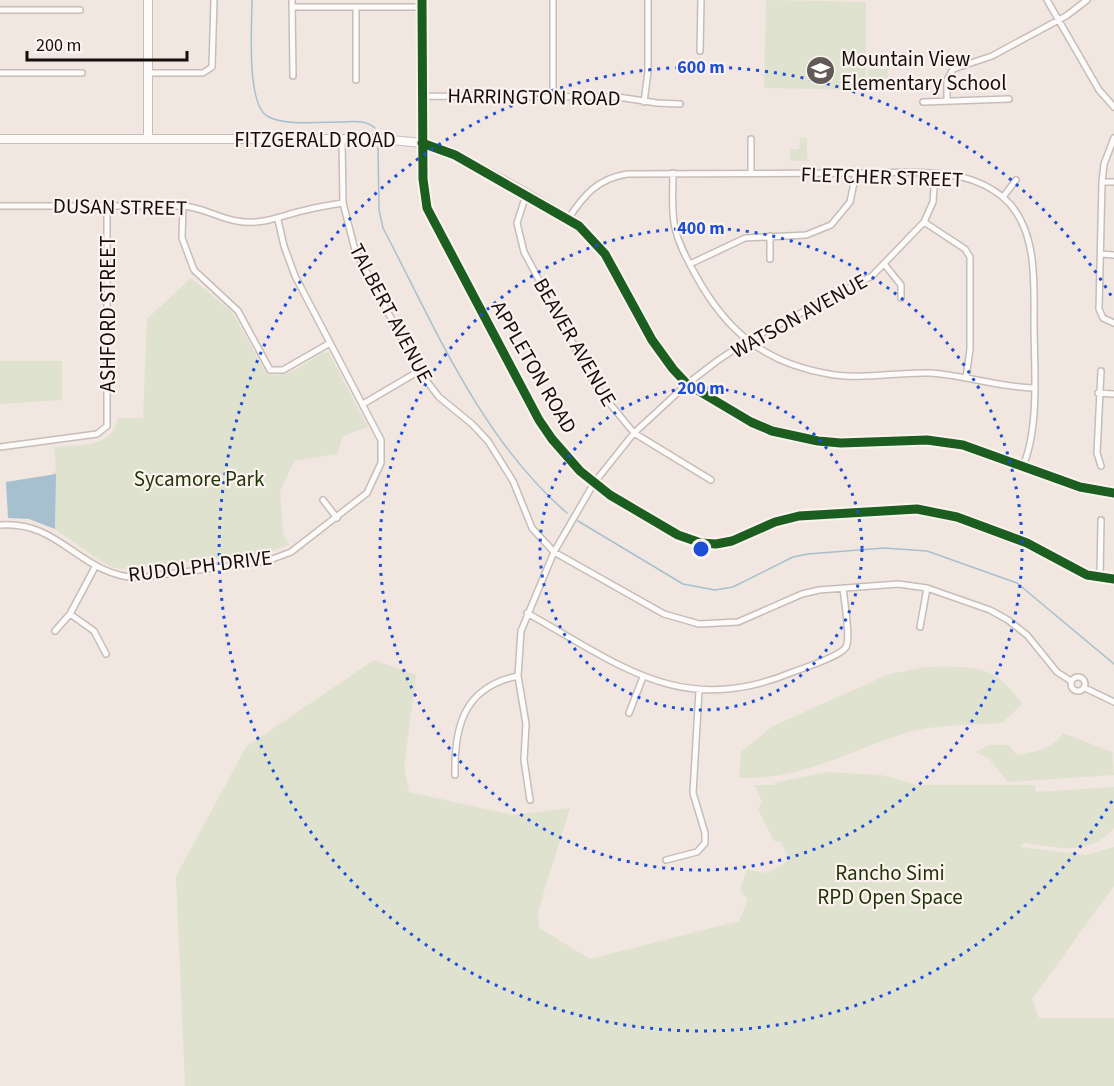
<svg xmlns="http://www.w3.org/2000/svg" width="1114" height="1086" font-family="'Source Sans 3',sans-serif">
  <rect width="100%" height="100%" fill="#f2e6e0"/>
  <path fill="#dee2ce" d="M766,0L866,2V90L764,88Z
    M868,69H888V82H868Z
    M800,138H807V158L810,161H790V149H799Z
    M191,278L232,312L266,373C286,382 305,362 324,352L329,353L368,427L343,436L337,454L294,461L280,491L283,534L289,545L266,553L129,569L114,568L99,560L55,529L56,475H51L56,470L54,447C81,443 110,451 118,418H143L147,319Z
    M0,361H62V400L0,404Z
    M374,660L416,675L404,767L409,792L513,815L570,808L538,911L539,928L590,959L739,921L748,900L740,890L747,870L768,873L789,860L781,842L774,841L758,809L762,802L754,785H774L777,782L828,772L881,775L917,785H1035L1036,792L1114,787V828C1089,857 1057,847 1023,843L1020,847L1086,855L1114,847V886L1032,999L1039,1018H1114V1086H185L176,876L246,747Z
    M925,667C972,667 993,662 1022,704L1002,723C969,725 934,724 902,734C845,753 800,780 739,778L741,752L773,726L887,675Z
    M1063,733L1112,752L1114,775L1008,782L989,759L976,752L989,745H1008L1017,755C1035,752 1053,749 1063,733Z"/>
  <path fill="#a6c0cf" d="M56,474L55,529L29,519L8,518L6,482Z"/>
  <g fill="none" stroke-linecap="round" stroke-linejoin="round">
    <path stroke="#a6c0cf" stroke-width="1.5" d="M252,0C252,24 246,103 267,116C283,126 321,122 340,122C352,122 365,119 375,128
      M378,147L379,210L383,228C435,327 481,439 567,513
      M578,521L683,584L715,590L733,587L793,557L808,554L884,548L927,551L1017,583L1114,664"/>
    <defs>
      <path id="minor" d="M292,0L293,76
        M422,0L423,179L427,208L539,420L552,439L580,471L610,495L678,535L701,543L716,544L732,541L775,522L799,516L917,509L957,517L1027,543L1087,575L1114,579
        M553,0V96
        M1047,0L1099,90L1114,107
        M292,7H422
        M356,7V80
        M0,10H80
        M700,51L701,0
        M0,73H82
        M148,73H203L212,67L214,0
        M422,96L618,97L657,103L680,104
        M947,101V80L953,69L992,56L1066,16L1087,0
        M644,102L648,72V0
        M923,102L1009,99
        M1114,138L1104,164L1102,182L1099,309L1103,318L1114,323
        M342,139L343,203L355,250L419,371L439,397L472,424L488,441L513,481L532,528L554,552L664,614L699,624L738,622L802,594L819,590L898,584L927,588L990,610L1008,620L1027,635L1057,672L1071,681
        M751,139V173
        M673,173C673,191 671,211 675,228C679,245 687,259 695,274C726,331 764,363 829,374C862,380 896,372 929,373C965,375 998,387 1033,388
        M1102,182H1114
        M526,195L517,223L524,252L597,388L634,433L711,480
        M1003,197L1016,180
        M0,206H183C202,207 218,218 237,221C262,226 282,215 306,210C318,207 330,205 343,203
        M183,206L182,238L194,270L238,311L270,370H283L330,343
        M568,219C584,195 597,179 627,174C703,173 779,173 854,173C889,173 939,169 972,180C986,185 1000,193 1010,204C1037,235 1034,283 1034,322C1034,365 1040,426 1023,466
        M924,222L965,249L970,257V349L966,378
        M1101,254L1114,255
        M770,259V236
        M690,264L745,238L806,235L831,225L850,202L856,173
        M885,265L901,285V298
        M1101,371L1097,453L1101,466
        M1098,393L1114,394
        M363,404L419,371
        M0,447L97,434L107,426V206
        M323,500L337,518
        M0,525C60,520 79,575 138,578L267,561L291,552L367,493L381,463V440L295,276L284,246L278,220
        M1100,578L1101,520
        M527,613C622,666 681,718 793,672C804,668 841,656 846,647C851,638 844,600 843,588
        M70,614L94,631L106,654
        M920,627L927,588
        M55,631L70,614L95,567
        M1071 684a7 7 0 1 1 14 0a7 7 0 1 1-14 0Z
        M1085,688L1114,702
        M629,713L643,677
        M455,775C454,726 464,687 518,676
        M530,800L524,760L526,724L518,676L521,631L554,552L594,483L634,433L687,384L717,361L747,341L872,276L924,222L933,202L935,175
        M666,860L697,852L705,843V833L693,793L699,690"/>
      <path id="secondary" d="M148,0V139
        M0,139H381L422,143L440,149C485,169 579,216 606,256C634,297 648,349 686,383C694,391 706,396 716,402C756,425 794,441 840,443C881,445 922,435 962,445C1014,458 1061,486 1114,493"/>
    </defs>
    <use href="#minor" stroke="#c7bdb8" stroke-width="8"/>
    <use href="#secondary" stroke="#c7bdb8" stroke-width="10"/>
    <use href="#minor" stroke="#fdfbfa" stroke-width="5"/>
    <use href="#secondary" stroke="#fdfbfa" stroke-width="8"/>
    <defs>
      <path id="cycleway" d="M422,0L423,179L427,208L539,420L552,439L580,471L610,495L678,535L701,543L716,544L732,541L775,522L799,516L917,509L957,517L1027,543L1087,575L1114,579
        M422,143L455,155L579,226L605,254L652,340L673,369L687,384L751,422L772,431L818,441L841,443L927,440L963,445L1080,487L1114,493"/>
    </defs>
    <use href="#cycleway" stroke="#fcf3ef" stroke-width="13"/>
    <use href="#cycleway" stroke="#1b5e20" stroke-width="9"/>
  </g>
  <g fill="none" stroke="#1d4ed8" stroke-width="3" stroke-dasharray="3 6">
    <circle cx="701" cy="549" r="161"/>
    <circle cx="701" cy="549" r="321"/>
    <path d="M1112 801A482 482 0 1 1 1112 297"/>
  </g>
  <defs>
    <symbol id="school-disc" viewBox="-11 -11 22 22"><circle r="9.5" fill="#625a56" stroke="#fcf3ef"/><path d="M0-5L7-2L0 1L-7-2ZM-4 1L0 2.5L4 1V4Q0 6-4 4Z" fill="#fff"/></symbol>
  </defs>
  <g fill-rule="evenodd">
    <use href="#school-disc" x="804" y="54" width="33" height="33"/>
  </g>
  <g text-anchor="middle" stroke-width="4.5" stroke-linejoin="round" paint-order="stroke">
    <g font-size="21" fill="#150e0b" stroke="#fcf3ef" text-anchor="start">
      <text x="841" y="66">Mountain View<tspan x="841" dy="24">Elementary School</tspan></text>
    </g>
    <g font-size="21" fill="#150e0b" stroke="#fcf3ef">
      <text transform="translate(534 97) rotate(1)" y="7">HARRINGTON ROAD</text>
      <text x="315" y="147">FITZGERALD ROAD</text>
      <text transform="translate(882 177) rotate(2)" y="7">FLETCHER STREET</text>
      <text transform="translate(120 207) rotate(1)" y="7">DUSAN STREET</text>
      <text transform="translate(391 313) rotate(62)" y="7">TALBERT AVENUE</text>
      <text transform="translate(108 314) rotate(-90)" y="7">ASHFORD STREET</text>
      <text transform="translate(799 316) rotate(-29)" y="7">WATSON AVENUE</text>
      <text transform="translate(575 342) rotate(60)" y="7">BEAVER AVENUE</text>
      <text transform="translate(534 367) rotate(60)" y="7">APPLETON ROAD</text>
      <text transform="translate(200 566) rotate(-7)" y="7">RUDOLPH DRIVE</text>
    </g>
    <g font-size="21" fill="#1f3309" stroke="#fcf3ef">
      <text x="199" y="486">Sycamore Park</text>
      <text x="890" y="880">Rancho Simi<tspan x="890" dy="24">RPD Open Space</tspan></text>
    </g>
  </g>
  <circle cx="701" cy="549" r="9" fill="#1d4ed8" stroke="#fcf3ef" stroke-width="3"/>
  <g font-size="18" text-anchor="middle" font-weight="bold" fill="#1d4ed8" stroke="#fcf3ef" stroke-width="4.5" stroke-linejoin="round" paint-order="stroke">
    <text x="701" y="73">600 m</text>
    <text x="701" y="234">400 m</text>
    <text x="701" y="394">200 m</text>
  </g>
  <path d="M27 51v9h160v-9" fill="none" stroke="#150e0b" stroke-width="3"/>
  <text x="36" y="51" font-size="18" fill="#150e0b" stroke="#fcf3ef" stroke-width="4.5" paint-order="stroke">200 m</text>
</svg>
